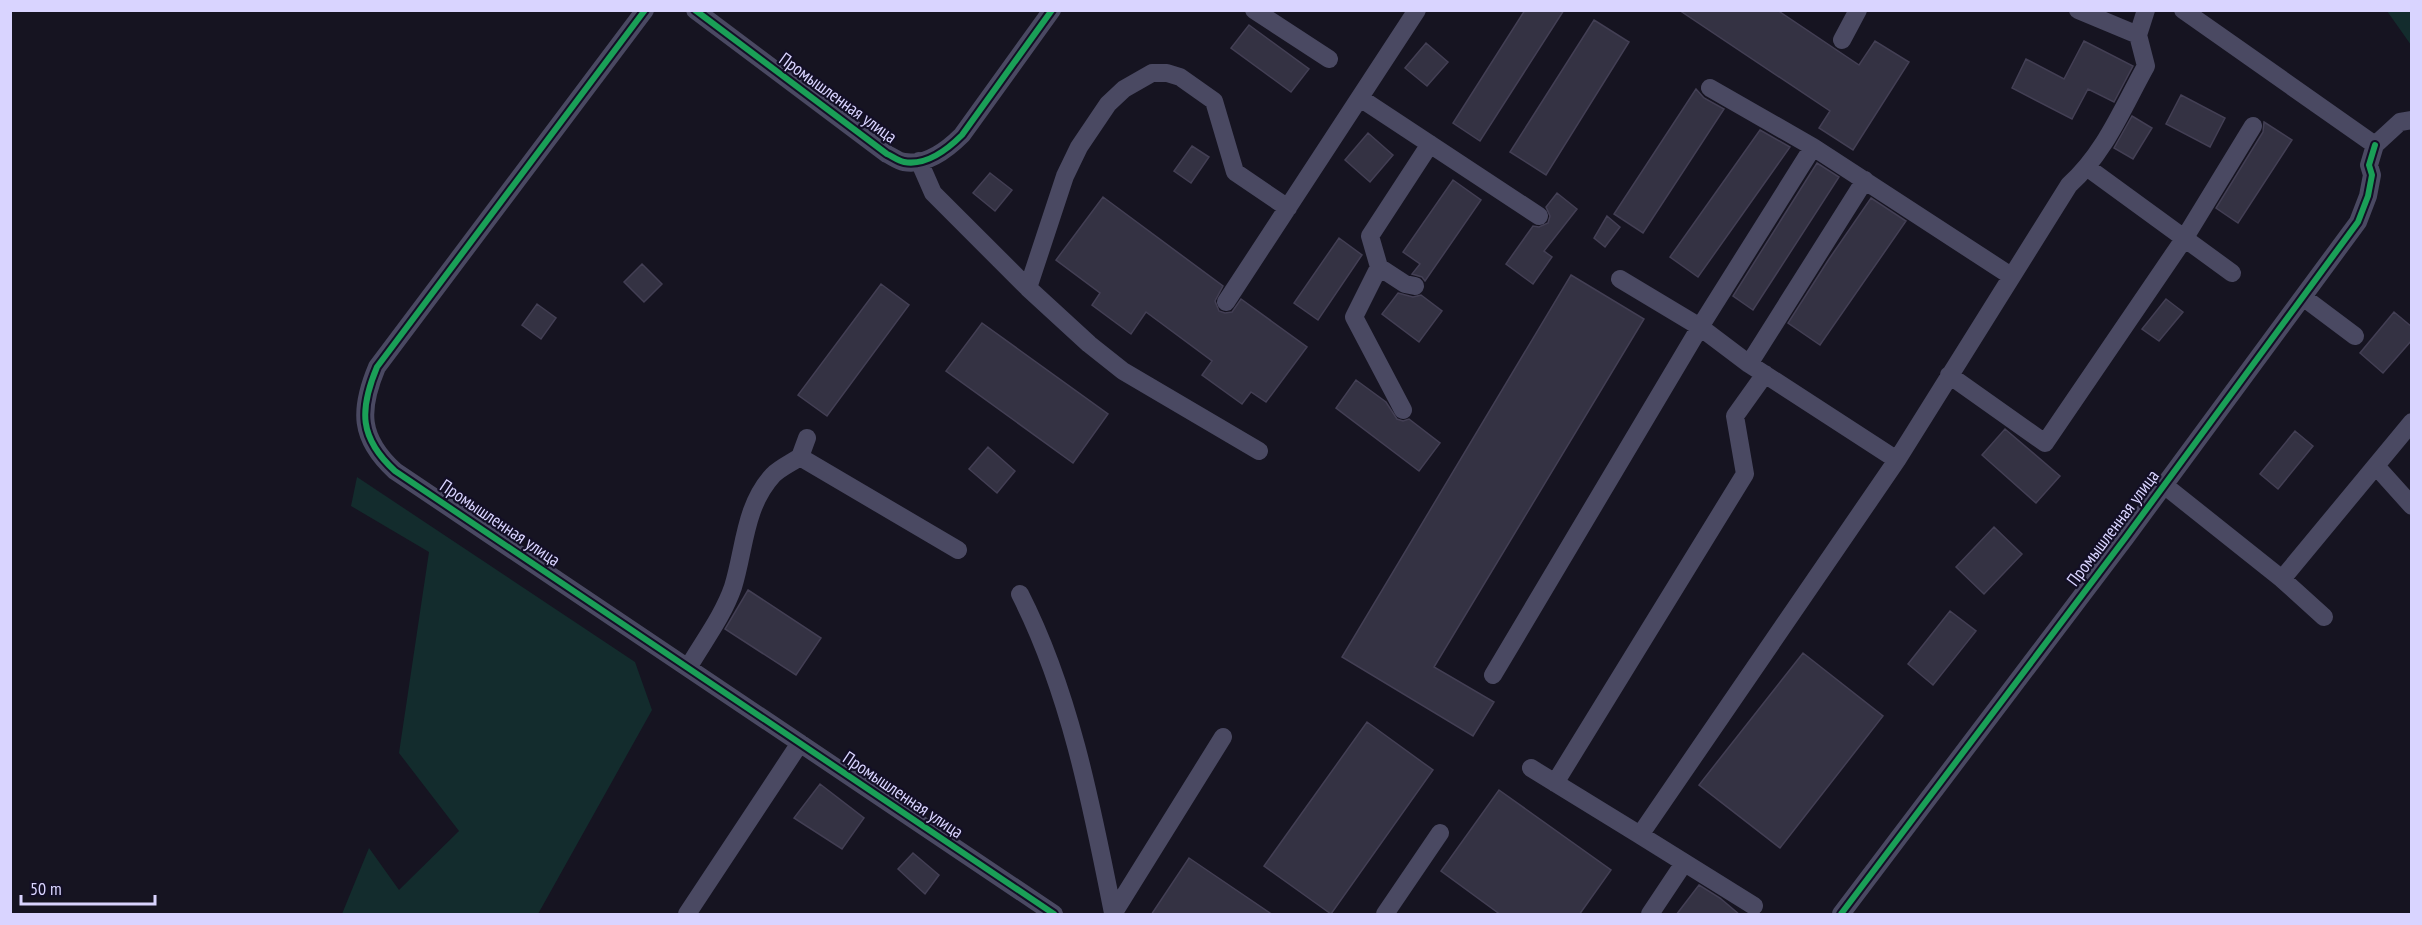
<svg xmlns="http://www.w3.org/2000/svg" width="2422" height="925" font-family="'PT Sans Narrow',sans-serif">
  <rect width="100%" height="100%" fill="#161421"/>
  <path fill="#132c2d" d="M2387,11H2411V45Z
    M357,477L635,662L652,710L538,914H342L369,848L399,890L459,831L399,753L429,552L351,506Z"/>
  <path fill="#343243" stroke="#433f54" stroke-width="1.5" d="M1525,10H1564L1480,141L1453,123Z
    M1679,10H1777L1859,65L1875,41L1909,62L1853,150L1819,128L1830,111Z
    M1594,20L1629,42L1546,175L1510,152Z
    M1249,25L1309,69L1291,92L1231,48Z
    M2084,41L2133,66L2114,102L2088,89L2072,119L2012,88L2026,59L2064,79Z
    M1426,43L1448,62L1427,86L1405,68Z
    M1696,89L1704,98L1724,109L1643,233L1614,214Z
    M2181,95L2225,118L2210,147L2166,124Z
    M2132,116L2152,128L2133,159L2114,148Z
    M2264,122L2292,140L2238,223L2216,208L2263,132Z
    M1760,130L1790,147L1698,277L1670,257Z
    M1368,133L1393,155L1370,182L1345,160Z
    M1192,146L1209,157L1191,183L1174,171Z
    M1817,163L1839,177L1753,310L1733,296Z
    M990,173L1012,190L995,211L973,193Z
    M1453,180L1481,200L1425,281L1422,277L1412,274L1420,264L1403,252Z
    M1557,193L1577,209L1544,251L1552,257L1533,284L1506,264L1533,226L1539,227L1548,223L1550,216L1546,207Z
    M1103,197L1223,286L1215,301L1219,311L1225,313L1232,312L1241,299L1307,347L1266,402L1251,392L1242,404L1202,375L1212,361L1146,312L1131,334L1092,305L1100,293L1056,260Z
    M1871,198L1906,221L1820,345L1788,323L1829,259Z
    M1607,216L1620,227L1605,247L1594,238Z
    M1339,238L1362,255L1318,320L1294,303Z
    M642,264L662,284L644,302L624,282Z
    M1571,275L1644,319L1434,667L1494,702L1473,736L1342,657Z
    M881,284L909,305L827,416L798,395Z
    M1398,293L1413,297L1421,295L1442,311L1419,342L1382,314Z
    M2166,299L2183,312L2159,341L2142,329Z
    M537,304L556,318L541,339L522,325Z
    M2394,312L2412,327V340L2383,373L2360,353Z
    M982,323L1108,414L1073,463L946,371Z
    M1356,380L1386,402L1397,419L1403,421L1409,419L1440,443L1419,471L1336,408Z
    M2005,429L2060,476L2036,503L1982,455Z
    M2295,431L2313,446L2278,489L2260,474Z
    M988,447L1015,471L997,493L969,469Z
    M1994,527L2022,554L1984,594L1956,567Z
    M748,590L821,638L796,675L725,629Z
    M1950,611L1976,631L1933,685L1908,664Z
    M1803,653L1883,716L1780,848L1699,785Z
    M1367,722L1433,770L1331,914L1264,866Z
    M820,784L864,818L842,849L794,818Z
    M1499,790L1611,870L1579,915H1501L1441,871Z
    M913,853L939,875L925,894L898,869Z
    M1189,858L1273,915H1151Z
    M1699,885L1720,898L1740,915H1676Z"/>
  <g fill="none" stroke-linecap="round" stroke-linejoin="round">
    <path stroke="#4a4962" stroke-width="18" d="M645,10L377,367C359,410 359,438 395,471L1054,914
      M695,10L887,154C892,156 898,161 904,162C926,166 948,149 962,135L1052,10
      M1254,10L1329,59
      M2078,10L2138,35
      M2183,10L2375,145
      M2138,35L2146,10
      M1842,40L1858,10
      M1710,88L1813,147L2011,276
      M1360,98L1539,216
      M2375,145L2400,122L2412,120
      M919,161L933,193L1028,288L1065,176L1079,147L1108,104L1124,89L1152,73H1167L1180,77L1214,101L1235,172L1288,208
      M2088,168L2232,273
      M1379,267L1405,284L1415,286
      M1620,279L1700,327L1749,364L1897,460L1640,835L1754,906
      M1028,288L1089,344L1123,371L1259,451
      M2303,297L2355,336
      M1226,302L1417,10
      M1749,364L1865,180
      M1949,375L2045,443L2184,239L2253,126
      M1403,410L1354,317L1379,267L1370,236L1430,144
      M800,457L807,438
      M1897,460L2069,185C2105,153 2123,107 2146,66L2138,35
      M2376,466L2412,506
      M2164,485L2282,579L2412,422
      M2282,579L2324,617
      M1020,594C1070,692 1092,807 1113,913
      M688,668C703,642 723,616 733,587C745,548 744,507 773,475C780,468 791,463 800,457L958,550
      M1493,675L1700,327L1813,147
      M1531,768L1640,835
      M1555,783L1745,474L1735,416L1765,374
      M687,914L800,743
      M1113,914L1223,737
      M1385,914L1440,833
      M1650,914L1684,863
      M1841,914L2126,537L2358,222L2368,196L2372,175L2369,165L2375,145"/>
    <defs>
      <path id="cycleway" d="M645,10L377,367C359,410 359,438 395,471L1054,914
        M695,10L887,154C892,156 898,161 904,162C926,166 948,149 962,135L1052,10
        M1841,914L2126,537L2358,222L2368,196L2372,175L2369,165L2375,145"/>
    </defs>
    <use href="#cycleway" stroke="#130f26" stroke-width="10"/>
    <use href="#cycleway" stroke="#1a9f57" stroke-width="6"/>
  </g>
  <g text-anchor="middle" stroke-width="4.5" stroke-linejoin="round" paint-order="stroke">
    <g font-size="18" fill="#d9d4ff" stroke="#130f26">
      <text transform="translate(838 98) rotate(36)" y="6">Промышленная улица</text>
      <text transform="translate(500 523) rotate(34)" y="6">Промышленная улица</text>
      <text transform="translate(2113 528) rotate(-53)" y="6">Промышленная улица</text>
      <text transform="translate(903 795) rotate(34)" y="6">Промышленная улица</text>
    </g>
  </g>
  <rect width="2422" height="925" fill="none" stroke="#d9d4ff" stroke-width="24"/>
  <path d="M21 895v9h134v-9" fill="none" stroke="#d9d4ff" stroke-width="3"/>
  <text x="30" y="895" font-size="18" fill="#d9d4ff" stroke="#130f26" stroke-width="4.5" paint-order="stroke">50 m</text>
</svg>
